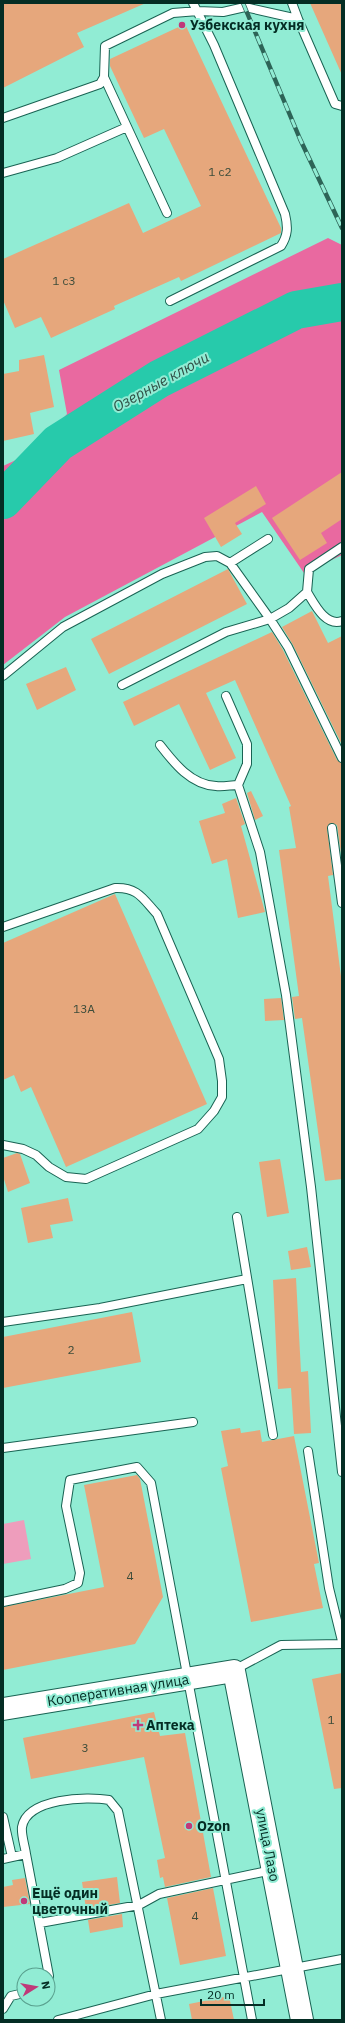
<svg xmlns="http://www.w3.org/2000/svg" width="345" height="2023" font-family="'IBM Plex Sans',sans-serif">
  <rect width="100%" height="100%" fill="#91ecd4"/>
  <path fill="#ee9dbc" d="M24,1520L31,1559L3,1564V1524Z"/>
  <path fill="#e969a0" d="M328,238L342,245V555L304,573L262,512L65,617L3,665V466L31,453L67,414L59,370Z"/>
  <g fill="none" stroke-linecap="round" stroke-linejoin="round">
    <path stroke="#27caab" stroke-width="38" d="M3,500L58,443L159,379L296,310L342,302"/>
  </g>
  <path fill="#e6a77c" d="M3,3H146L77,33L84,47L3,88Z
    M310,3H342V75Z
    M185,24L281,228V233L181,281L179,277L114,306L115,309L51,338L41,317L15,328L3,300V259L129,203L143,233L201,206L164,129L144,138L110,66V59Z
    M44,355L54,407L30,413L34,434L3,441V374L19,371V360Z
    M342,472V519L321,533L327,543L300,560L272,518Z
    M256,486L266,504L235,523L242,534L221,547L204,518Z
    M228,569L247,604L109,674L91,639Z
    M312,611L328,643L342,636V745L293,645L282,627Z
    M272,632L283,650L337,760L342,763V861L337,825L331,823L327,828L333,875L328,876L342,984V1179L325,1181L302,1018L295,1019L292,997L299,996L279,850L296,848L289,807L291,806L235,680L206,693L236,758L210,770L179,704L134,726L123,702Z
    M66,667L76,690L37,710L26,684Z
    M251,791L263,816L255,820L247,793Z
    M236,798L245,824L241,826L265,912L238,918L227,859L212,864L199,821L225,813L222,804Z
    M115,894L207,1104L66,1167L31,1087L21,1092L14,1075L3,1080V943Z
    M281,998L284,1020L265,1021L264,999Z
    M17,1153L20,1154L30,1183L8,1192L3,1176V1158Z
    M280,1159L289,1213L267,1217L259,1162Z
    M68,1198L73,1221L50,1225L53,1238L28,1243L21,1208Z
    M307,1247L311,1267L291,1270L288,1251Z
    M296,1278L301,1372L308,1371L311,1433L294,1434L291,1388L278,1389L273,1280Z
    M132,1312L141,1362L3,1388V1337Z
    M240,1428L241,1433L260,1430L262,1442L294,1436L319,1563L314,1564L323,1608L251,1622L221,1468L228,1466L221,1431Z
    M137,1475L140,1479L163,1597L135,1644L3,1670V1607L104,1587L84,1485Z
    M342,1673V1788L334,1789L312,1679Z
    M154,1712L160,1736L185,1733L211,1877L165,1887L163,1877L160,1878L157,1860L165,1858L144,1757L31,1779L23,1738Z
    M117,1877L120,1903L86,1909L82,1882Z
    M25,1878L30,1904L3,1907V1887L13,1885L12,1880Z
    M213,1888L226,1956L180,1965L167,1898Z
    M122,1914L123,1927L90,1933L88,1920Z
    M229,1996L234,2020H192L189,2004Z"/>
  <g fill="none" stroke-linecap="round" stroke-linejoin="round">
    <defs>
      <path id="lane" d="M292,3L298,19
        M104,77L167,213
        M3,118L100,84L104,77L105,46L173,13L198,11L223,12L245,7L298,19L335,104L342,106
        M3,173L57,158L127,127
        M170,301L281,246C288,235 288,227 285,214L214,45L193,3
        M230,563L268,539
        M307,592C314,603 325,627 342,621
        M3,676L63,627L162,574L205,557L217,556L230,563L270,619L288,647L342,758
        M122,685L226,632L270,619L289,608L307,592L309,569L342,547
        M226,696L247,744V764L238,785L260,852L286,995L311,1187L342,1472
        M160,745C174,763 191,785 216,786C223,787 231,785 238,785
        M332,828L342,903
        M3,927L115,888C138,887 143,899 157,914L219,1059L222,1081V1097L214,1111L198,1129L86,1179L66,1177L49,1167L36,1155L23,1149L3,1145
        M237,1217L273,1435
        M3,1322L100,1308L247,1279
        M3,1448L193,1422
        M308,1451L329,1588L342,1641
        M3,1602L65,1589L78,1583L80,1573L66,1506L70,1480L137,1467L151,1483L252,2020
        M234,1670L281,1645L342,1644
        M3,1817L12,1857L26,1854L49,1976L48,1980
        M26,1854C25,1846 21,1835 22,1827C27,1798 87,1796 109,1800L118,1811L161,2020
        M3,1859L12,1857
        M40,1923L139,1905L159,1894L272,1870
        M3,2009L11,1996L24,1993
        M58,2020L156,1994L342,1959"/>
      <path id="secondary" d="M3,1709L234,1671L302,2020"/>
    </defs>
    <use href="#lane" stroke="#196353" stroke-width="10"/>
    <use href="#secondary" stroke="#196353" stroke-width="24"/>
    <use href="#lane" stroke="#fff" stroke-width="8"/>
    <use href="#secondary" stroke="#fff" stroke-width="22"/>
    <defs>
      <path id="rail" d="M243,3L300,139L342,228"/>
    </defs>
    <use href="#rail" stroke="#2d6457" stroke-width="4.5"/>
    <use href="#rail" stroke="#91ecd4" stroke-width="3" stroke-dasharray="9" stroke-linecap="butt"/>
  </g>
  <g fill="#c03979" stroke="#91ecd4" stroke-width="1.5">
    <circle cx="182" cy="25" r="4"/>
    <path d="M136 1719h4v4h4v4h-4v4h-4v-4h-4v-4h4z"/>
    <circle cx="189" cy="1826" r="4"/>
    <circle cx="24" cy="1901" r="4"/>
  </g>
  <g text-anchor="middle" stroke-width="4" stroke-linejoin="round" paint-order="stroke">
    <g font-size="12" fill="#3c4c3a">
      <text x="220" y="176">1 с2</text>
      <text x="64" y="285">1 с3</text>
      <text x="84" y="1013">13А</text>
      <text x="71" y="1354">2</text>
      <text x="130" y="1580">4</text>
      <text x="331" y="1724">1</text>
      <text x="85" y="1752">3</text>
      <text x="195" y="1920">4</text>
    </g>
    <g font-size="14" font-weight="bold" fill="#042d24" stroke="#91ecd4" text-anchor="start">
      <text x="190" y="30">Узбекская кухня</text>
      <text x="146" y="1730">Аптека</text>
      <text x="197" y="1831">Ozon</text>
      <text x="32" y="1898">Ещё один<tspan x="32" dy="16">цветочный</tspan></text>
    </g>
    <g font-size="14" fill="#042d24" stroke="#91ecd4">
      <text transform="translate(118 1690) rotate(-9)" y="5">Кооперативная улица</text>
      <text transform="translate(268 1845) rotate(79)" y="5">улица Лазо</text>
    </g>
    <g font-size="15" font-style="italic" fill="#2f4e45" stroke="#91ecd4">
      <text transform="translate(161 382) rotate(-29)" y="5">Озерные ключи</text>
    </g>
  </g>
  <rect width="345" height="2023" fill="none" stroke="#042d24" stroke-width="8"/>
  <g transform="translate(36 1987) rotate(79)"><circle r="19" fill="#91ecd4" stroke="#59a08e"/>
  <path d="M0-3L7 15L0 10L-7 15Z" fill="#c03979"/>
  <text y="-6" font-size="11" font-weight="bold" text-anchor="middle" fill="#042d24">N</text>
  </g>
  <path d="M201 1999v6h63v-6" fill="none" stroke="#042d24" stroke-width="2"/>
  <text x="207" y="1999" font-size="12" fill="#042d24" stroke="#91ecd4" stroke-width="3" paint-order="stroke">20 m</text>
</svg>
